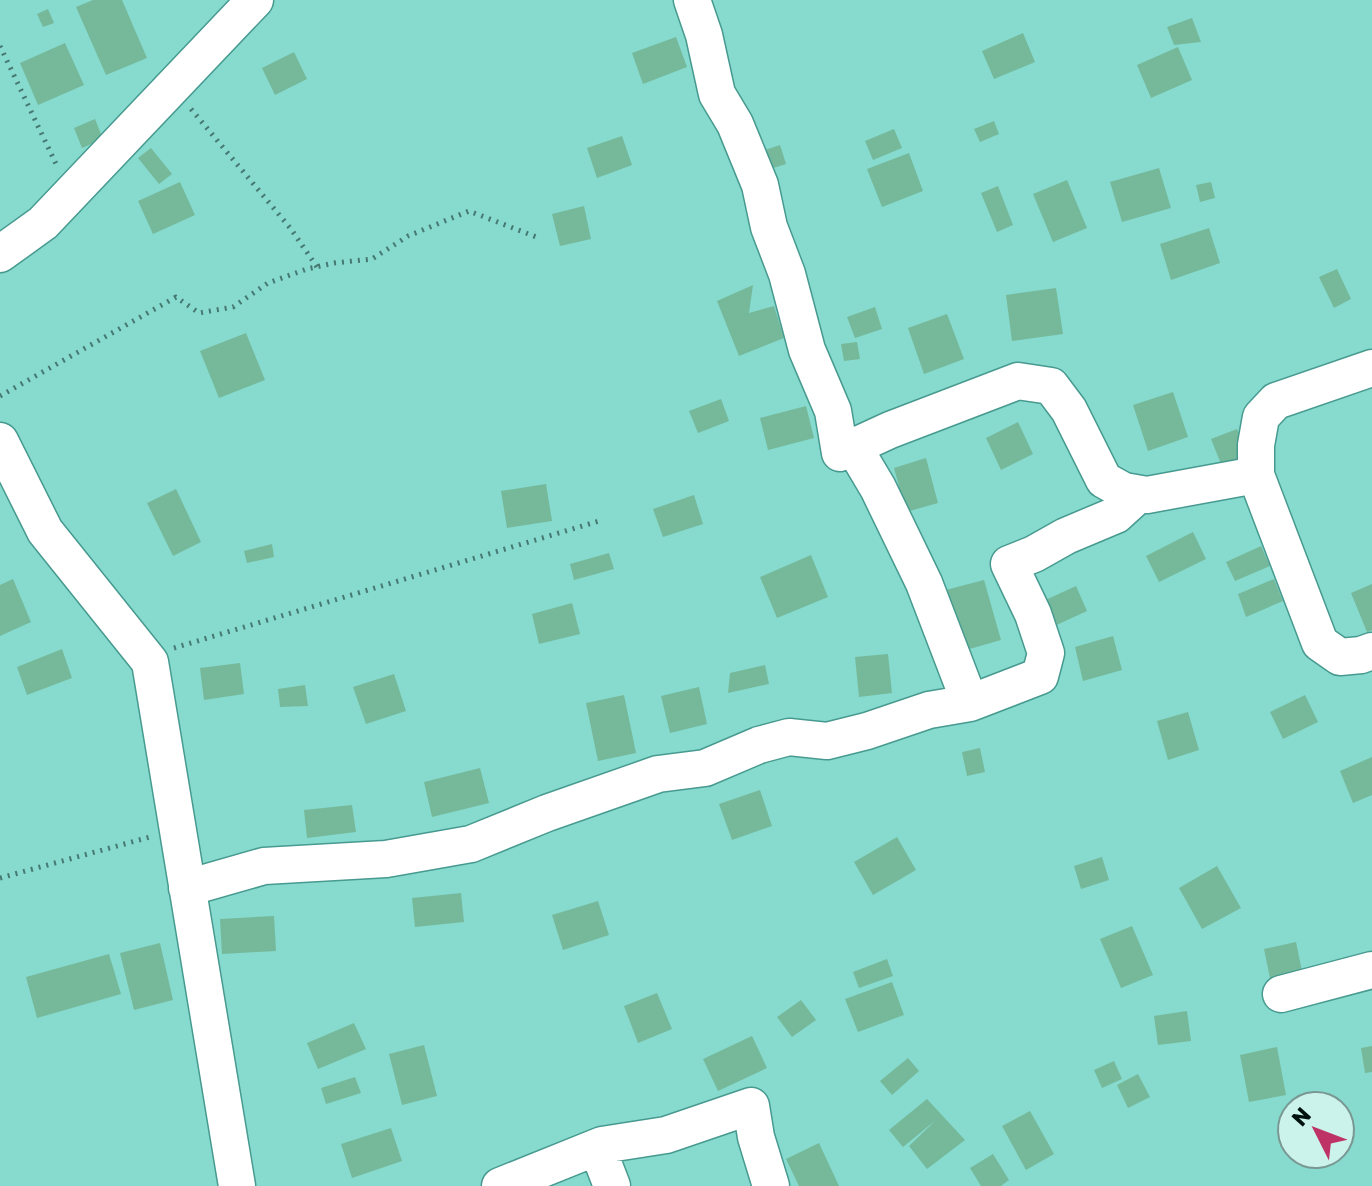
<svg xmlns="http://www.w3.org/2000/svg" width="1372" height="1186" font-family="Rubik,sans-serif">
  <rect width="100%" height="100%" fill="#87dace"/>
  <path fill="#75b99a" d="M93,0H122L147,58L106,75L76,7Z
    M48,9L54,23L43,27L37,14Z
    M1192,18L1201,42L1174,45L1167,27Z
    M1023,33L1035,62L994,79L982,51Z
    M676,37L687,67L643,84L632,53Z
    M65,43L84,85L38,105L20,63Z
    M1178,47L1192,80L1151,98L1137,65Z
    M294,52L307,79L275,95L262,68Z
    M95,119L103,139L82,148L74,128Z
    M994,121L999,134L980,142L974,129Z
    M894,129L902,148L873,160L865,141Z
    M622,136L632,165L597,178L587,148Z
    M780,145L786,164L767,170L762,151Z
    M151,148L172,174L159,184L138,158Z
    M909,153L923,191L882,207L867,169Z
    M1159,168L1171,208L1122,222L1110,182Z
    M1067,180L1087,228L1053,242L1033,194Z
    M180,182L195,215L153,234L138,201Z
    M1211,182L1215,198L1200,202L1196,185Z
    M998,186L1013,225L997,232L981,193Z
    M584,206L591,239L560,246L552,214Z
    M1209,228L1220,263L1171,280L1160,244Z
    M1337,269L1351,299L1334,308L1319,277Z
    M753,285L749,313L774,306L784,338L739,356L717,301Z
    M1056,288L1063,334L1012,341L1006,295Z
    M875,307L882,329L855,338L847,317Z
    M947,314L964,359L924,374L908,328Z
    M246,333L265,380L219,398L200,351Z
    M857,342L860,359L844,361L841,344Z
    M1173,392L1188,437L1148,451L1133,405Z
    M721,399L729,421L698,433L689,411Z
    M806,406L814,438L768,450L760,418Z
    M1018,422L1033,454L1001,470L986,438Z
    M1237,429L1249,458L1223,469L1211,439Z
    M926,458L938,503L906,512L894,468Z
    M546,484L552,521L507,528L501,491Z
    M176,489L201,542L173,556L147,503Z
    M694,495L703,524L663,537L653,509Z
    M1193,532L1206,559L1159,582L1146,556Z
    M272,544L274,557L247,563L244,551Z
    M1261,546L1270,566L1235,581L1226,562Z
    M609,553L614,569L574,580L570,564Z
    M811,555L828,597L777,618L760,577Z
    M13,579L31,622L0,636V585Z
    M1274,579L1283,601L1246,617L1238,594Z
    M984,580L1001,640L959,652L942,591Z
    M1372,584V630L1367,632L1351,593Z
    M1076,586L1087,611L1050,628L1039,603Z
    M572,603L580,634L539,644L532,614Z
    M1113,636L1122,670L1083,681L1075,647Z
    M62,649L72,678L27,695L17,667Z
    M888,654L892,693L859,697L855,657Z
    M240,663L244,694L204,700L200,668Z
    M765,665L769,684L728,693L730,673Z
    M394,674L406,711L366,724L353,687Z
    M305,685L308,706L280,707L278,689Z
    M699,687L707,724L670,733L661,696Z
    M624,695L636,753L598,761L586,703Z
    M1305,695L1318,722L1283,739L1270,712Z
    M1188,712L1199,750L1168,760L1157,721Z
    M980,748L985,772L967,776L962,752Z
    M1372,757V795L1353,803L1340,771Z
    M480,768L489,803L432,817L424,782Z
    M760,790L772,826L732,840L719,804Z
    M352,805L356,832L307,838L304,810Z
    M897,837L916,870L873,895L854,862Z
    M1102,857L1109,880L1081,889L1074,866Z
    M1217,866L1241,908L1202,929L1179,888Z
    M461,893L464,922L415,927L412,898Z
    M598,901L609,935L563,950L552,915Z
    M274,916L276,951L222,954L220,919Z
    M1132,926L1153,975L1121,988L1100,939Z
    M1296,942L1304,981L1272,988L1264,949Z
    M160,943L173,1000L134,1010L120,953Z
    M109,954L121,994L37,1018L26,977Z
    M887,959L893,976L859,988L853,972Z
    M892,982L904,1015L858,1032L845,999Z
    M657,993L672,1029L638,1043L624,1006Z
    M801,1000L816,1020L792,1037L777,1017Z
    M1187,1011L1191,1041L1158,1045L1154,1016Z
    M354,1023L366,1049L318,1069L307,1043Z
    M752,1036L767,1068L718,1091L703,1059Z
    M424,1045L437,1096L402,1105L389,1054Z
    M1372,1046V1072L1365,1073L1361,1048Z
    M1277,1047L1286,1095L1249,1102L1240,1055Z
    M908,1058L919,1071L892,1095L880,1081Z
    M1114,1061L1122,1079L1102,1088L1094,1070Z
    M1138,1074L1150,1097L1128,1108L1117,1085Z
    M355,1077L361,1093L326,1104L321,1088Z
    M927,1099L965,1140L927,1169L909,1146L936,1120L903,1147L889,1130Z
    M1030,1111L1054,1154L1026,1170L1002,1126Z
    M391,1128L402,1161L352,1178L341,1144Z
    M819,1143L839,1186H799L786,1159Z
    M993,1154L1009,1180L1001,1186H981L970,1168Z
    M1298,1154H1330L1329,1163L1298,1161Z"/>
  <g fill="none" stroke-linecap="round" stroke-linejoin="round">
    <defs>
      <path id="minor" d="M692,0L704,35L717,94L735,124L760,185L769,227L787,274L807,350L833,411L840,453L890,430L1018,381L1051,386L1069,410L1104,480L1124,491L1147,495L1256,475
        M0,254L43,223L255,0
        M1372,368L1276,401L1261,417L1256,445V475L1320,643L1340,657L1361,655L1372,651
        M0,441L45,531L150,662L237,1186
        M853,446L878,488L924,583L970,703
        M187,888L264,866L386,859L471,844L547,813L658,774L705,768L759,745L789,737L827,741L867,731L929,710L970,703L1040,676L1046,653L1033,614L1009,564L1034,554L1066,536L1116,515L1139,494
        M1281,994L1372,970
        M597,1147L612,1186
        M500,1186L602,1145L666,1135L751,1106L756,1137L771,1186"/>
    </defs>
    <use href="#minor" stroke="#479a8f" stroke-width="39"/>
    <path stroke="#467971" stroke-width="5" stroke-dasharray="2 6" stroke-linecap="butt" d="M0,46L56,164
      M191,109L291,229L317,267
      M0,396L176,297L199,313L233,307L268,283L307,269L334,263L372,259L408,236L469,211L539,238
      M174,648L599,521
      M0,878L150,837"/>
    <use href="#minor" stroke="#fff" stroke-width="36"/>
  </g>
  <g transform="translate(1316 1130) rotate(312)"><circle r="38" fill="#cbf2eb" stroke="#7a9893" stroke-width="2"/>
  <path d="M0-6L14 30L0 20L-14 30Z" fill="#bf3265"/>
  <text y="-12" font-size="22" font-weight="bold" text-anchor="middle" fill="#00110e">N</text>
  </g>
</svg>
